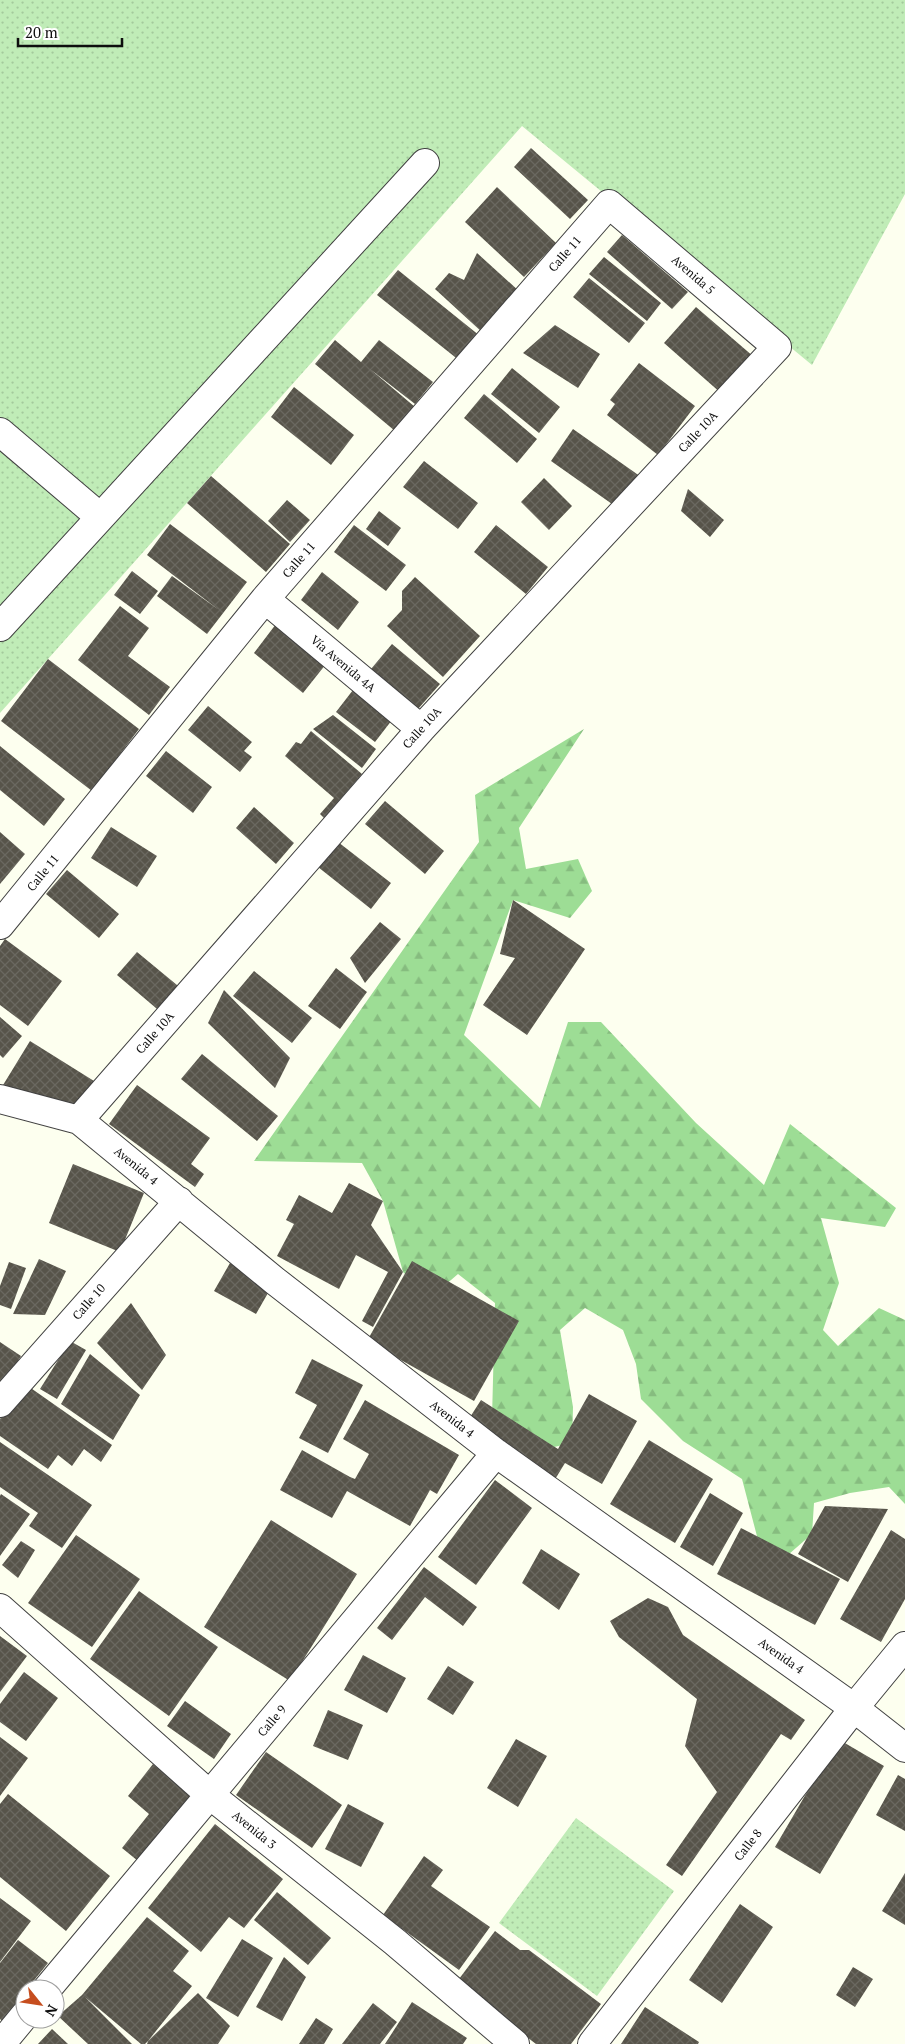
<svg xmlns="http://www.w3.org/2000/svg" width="905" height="2044" font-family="'PT Serif',serif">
  <defs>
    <pattern id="grass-dots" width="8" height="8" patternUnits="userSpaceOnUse" patternTransform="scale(1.25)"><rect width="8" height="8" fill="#c0ecb7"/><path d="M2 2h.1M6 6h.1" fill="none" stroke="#a4c99c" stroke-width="1.8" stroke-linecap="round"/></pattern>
    <pattern id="forest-firs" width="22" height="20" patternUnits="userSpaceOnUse" patternTransform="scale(1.25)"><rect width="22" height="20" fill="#9ddd95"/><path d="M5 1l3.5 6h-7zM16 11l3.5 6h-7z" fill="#86bc7f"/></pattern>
    <pattern id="building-cross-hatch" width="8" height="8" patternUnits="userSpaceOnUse" patternTransform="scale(1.25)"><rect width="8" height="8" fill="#57544a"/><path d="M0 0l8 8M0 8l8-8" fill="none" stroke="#6a6860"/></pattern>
  </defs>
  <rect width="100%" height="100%" fill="#fdffef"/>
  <path fill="url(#grass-dots)" d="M0,0H905V194L812,365L522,126L0,713Z
    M576,1818L674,1891L597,1996L499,1923Z"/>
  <path fill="url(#forest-firs)" d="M584,729L519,828L526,869L578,859L592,891L570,918L513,900L464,1035L540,1108L568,1022H601L696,1123L764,1185L790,1124L896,1208L885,1227L821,1218L839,1283L823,1330L838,1346L879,1308L905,1320V1504L889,1487L850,1493L814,1503L812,1534L781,1561L758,1540L742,1479L683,1441L641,1399L636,1364L623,1330L585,1308L560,1330L573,1407L572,1443L536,1451L492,1418L495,1303L458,1274L430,1298L403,1272L383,1201L362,1163L254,1161L479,842L475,795Z"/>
  <path fill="url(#building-cross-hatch)" d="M531,148L588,200L570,219L514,167Z
    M497,187L556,243L524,277L465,222Z
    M622,235L688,292L672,309L607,252Z
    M477,253L520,292L483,333L435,289L449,273L464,280Z
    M604,257L661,303L647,321L589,274Z
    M398,270L485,340L465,365L377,295Z
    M589,278L645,323L629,343L573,297Z
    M696,307L754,357L722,394L664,343Z
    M555,325L600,354L578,388L523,353Z
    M335,340L361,362L379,340L433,382L415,404L370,369L415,407L395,431L315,364Z
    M639,363L695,406L658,455L607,415L615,404L610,400Z
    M512,368L560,407L539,433L491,394Z
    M294,387L354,435L331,465L271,417Z
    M484,394L537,439L517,463L464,418Z
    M573,429L644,479L622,511L551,461Z
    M424,461L478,503L458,529L403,487Z
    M211,476L290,544L266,572L187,503Z
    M544,478L572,506L549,530L521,502Z
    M688,489L724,520L710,537L681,511Z
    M287,500L310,520L290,542L268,521Z
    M379,511L401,528L388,546L366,529Z
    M170,524L247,582L207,634L157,596L172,576L219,610L147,555Z
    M354,525L406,565L386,591L334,552Z
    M496,525L548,567L526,594L474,552Z
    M132,571L158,591L140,614L114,595Z
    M322,572L359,602L338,630L301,600Z
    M415,577L480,636L443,677L387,626L402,610V591Z
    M120,606L149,628L128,656L170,687L149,715L78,660Z
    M276,624L326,664L303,693L254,653Z
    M392,644L440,684L418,709L371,669Z
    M48,659L139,729L92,791L1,721Z
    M353,690L392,720L375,742L336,712Z
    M208,706L252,742L244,751L252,757L240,772L188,730Z
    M333,715L376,749L362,768L313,729Z
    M311,731L362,774L324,818L320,814L334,798L285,756L296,742L301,744Z
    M0,746L65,799L44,826L0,790Z
    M166,751L212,787L193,813L146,776Z
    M385,801L444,851L425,874L365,824Z
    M254,807L294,843L276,864L236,828Z
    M111,827L157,856L137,887L91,858Z
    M0,832L25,854L0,884Z
    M338,842L391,883L371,909L318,867Z
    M67,870L119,914L99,938L46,894Z
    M513,900L585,949L527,1035L483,1005L515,958L500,954Z
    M380,922L401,939L365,983L350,958Z
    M5,939L62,981L28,1026L0,1005V946Z
    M137,952L183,990L163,1014L117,975Z
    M336,968L367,992L340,1029L308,1006Z
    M254,971L312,1018L292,1043L233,996Z
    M224,990L290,1058L275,1088L208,1023Z
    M0,1017L22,1036L3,1058L0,1055Z
    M30,1041L94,1081L76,1110L0,1090Z
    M202,1054L278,1116L257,1141L181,1079Z
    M137,1085L210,1138L191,1164L204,1174L195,1187L109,1124Z
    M73,1164L144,1193L120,1252L49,1223Z
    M349,1183L383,1201L371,1225L403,1272L373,1327L362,1321L388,1272L356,1255L339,1289L277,1256L294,1224L286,1220L299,1195L332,1213Z
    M39,1259L66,1271L45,1315L13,1314Z
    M412,1261L519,1321L474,1401L367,1341Z
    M9,1262L26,1268L11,1309L0,1305V1286Z
    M230,1263L272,1286L256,1314L214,1291Z
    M131,1303L166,1355L142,1390L97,1343Z
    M70,1341L86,1350L57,1399L40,1389Z
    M0,1342L21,1356L0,1389Z
    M90,1354L140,1395L113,1440L61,1404Z
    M312,1359L363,1385L328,1453L299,1438L317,1405L295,1393Z
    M25,1384L112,1445L101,1462L84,1449L72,1466L58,1455L48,1469L0,1436V1419Z
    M589,1394L637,1421L602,1484L565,1463L554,1481L465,1425L481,1400L558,1449Z
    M365,1400L459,1455L437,1494L430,1490L410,1526L347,1491L332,1518L280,1490L302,1450L350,1477L355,1479L369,1454L343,1439Z
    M649,1440L713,1479L675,1543L610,1504Z
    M0,1442L92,1505L62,1548L29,1526L38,1513L0,1487Z
    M495,1480L532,1508L476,1585L438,1557Z
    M710,1493L743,1513L713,1566L680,1547Z
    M1,1494L30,1514L0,1556V1496Z
    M825,1506L888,1509L848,1582L798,1554Z
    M271,1520L357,1574L290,1681L204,1627Z
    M741,1528L840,1579L815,1625L717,1574Z
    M891,1530L905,1539V1599L881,1642L840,1619Z
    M76,1535L140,1579L92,1647L28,1603Z
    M21,1541L35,1550L18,1578L2,1565Z
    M541,1549L580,1574L559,1610L522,1583Z
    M424,1567L477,1607L463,1626L425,1597L392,1640L377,1628Z
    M139,1591L218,1647L169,1716L90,1659Z
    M648,1598L668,1607L683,1635L805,1720L791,1740L781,1734L682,1876L666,1865L717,1792L685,1746L697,1699L619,1637L610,1621Z
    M0,1636L27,1656L0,1692Z
    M363,1655L406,1678L387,1713L344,1690Z
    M448,1666L474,1682L453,1715L427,1699Z
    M24,1672L58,1698L26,1741L0,1722V1704Z
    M185,1701L231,1734L214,1759L167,1726Z
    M328,1710L363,1725L348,1760L313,1746Z
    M0,1737L28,1758L0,1796Z
    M516,1739L547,1756L518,1807L487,1788Z
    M838,1739L884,1766L820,1874L775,1847Z
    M266,1752L342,1805L312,1848L236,1795Z
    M153,1764L192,1796L138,1861L122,1848L149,1814L128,1796Z
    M898,1775L905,1779V1831L876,1815Z
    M8,1794L110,1876L66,1931L0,1877V1804Z
    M348,1804L384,1823L361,1867L325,1849Z
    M215,1824L283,1879L244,1928L229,1917L201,1952L148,1908Z
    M424,1856L443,1870L431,1886L490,1927L459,1970L383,1915Z
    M905,1873V1925L882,1911Z
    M277,1892L331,1938L308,1965L254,1920Z
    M0,1898L31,1921L0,1962Z
    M740,1904L773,1927L722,2003L689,1980Z
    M147,1917L189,1951L173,1971L192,1986L148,2041L198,1993L230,2026L218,2044H147L148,2041L145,2044H141L85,1997L132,2044H88L58,2016L82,1995Z
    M495,1931L520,1950H529L601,2004L571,2044H536L456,1983Z
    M242,1939L273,1958L238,2017L206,1998Z
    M18,1940L48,1963L27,1989H25V1992L2,2021L0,2019V1963Z
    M284,1957L306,1977L282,2021L256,2007Z
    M853,1967L873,1979L855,2007L836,1995Z
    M412,2002L467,2038L463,2044H385Z
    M373,2003L397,2022L380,2044H342Z
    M645,2007L699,2042L698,2044H621Z
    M316,2018L333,2029L324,2044H299Z
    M52,2029L68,2044H38Z"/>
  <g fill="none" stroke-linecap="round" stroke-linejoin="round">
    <defs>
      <path id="minor" d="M0,432L100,517
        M265,599L421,729
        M0,627L425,163
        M0,925L265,599L609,204L777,347L421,729L79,1120
        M0,1099L79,1120L275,1281L496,1453L854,1708L905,1748
        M0,1403L179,1201
        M0,1608L210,1795L395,1942L515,2044
        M47,1989L496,1453
        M1,2044L25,2015
        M592,2044L854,1708L905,1646"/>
    </defs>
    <use href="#minor" stroke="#414141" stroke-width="30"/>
    <use href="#minor" stroke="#fff" stroke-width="28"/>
  </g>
  <g text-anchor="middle" stroke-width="5" stroke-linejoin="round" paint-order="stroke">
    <g font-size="12" fill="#0e0e0e" stroke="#fff">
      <text transform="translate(565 254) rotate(-49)" y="4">Calle 11</text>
      <text transform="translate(693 275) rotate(41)" y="4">Avenida 5</text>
      <text transform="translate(698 432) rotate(-47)" y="4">Calle 10A</text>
      <text transform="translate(299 560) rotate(-49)" y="4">Calle 11</text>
      <text transform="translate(343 664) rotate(40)" y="4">Vía Avenida 4A</text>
      <text transform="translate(422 728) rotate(-48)" y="4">Calle 10A</text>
      <text transform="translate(43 873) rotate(-51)" y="4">Calle 11</text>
      <text transform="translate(155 1033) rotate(-49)" y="4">Calle 10A</text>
      <text transform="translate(136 1166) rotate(39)" y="4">Avenida 4</text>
      <text transform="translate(89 1302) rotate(-49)" y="4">Calle 10</text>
      <text transform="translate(452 1419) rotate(38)" y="4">Avenida 4</text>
      <text transform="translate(781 1656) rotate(35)" y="4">Avenida 4</text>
      <text transform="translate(272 1721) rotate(-50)" y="4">Calle 9</text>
      <text transform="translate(254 1830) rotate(39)" y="4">Avenida 3</text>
      <text transform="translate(748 1845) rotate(-52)" y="4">Calle 8</text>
    </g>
  </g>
  <g transform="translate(40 2004) rotate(120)"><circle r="24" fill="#ffffff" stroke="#9f9f9f"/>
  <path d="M0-4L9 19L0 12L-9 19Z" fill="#c64e1f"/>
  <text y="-8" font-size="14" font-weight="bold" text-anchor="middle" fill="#0e0e0e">N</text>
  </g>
  <path d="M18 38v8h104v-8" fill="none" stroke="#0e0e0e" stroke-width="2.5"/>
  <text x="25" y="38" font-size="15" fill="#0e0e0e" stroke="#ffffff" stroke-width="4" paint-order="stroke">20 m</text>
</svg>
